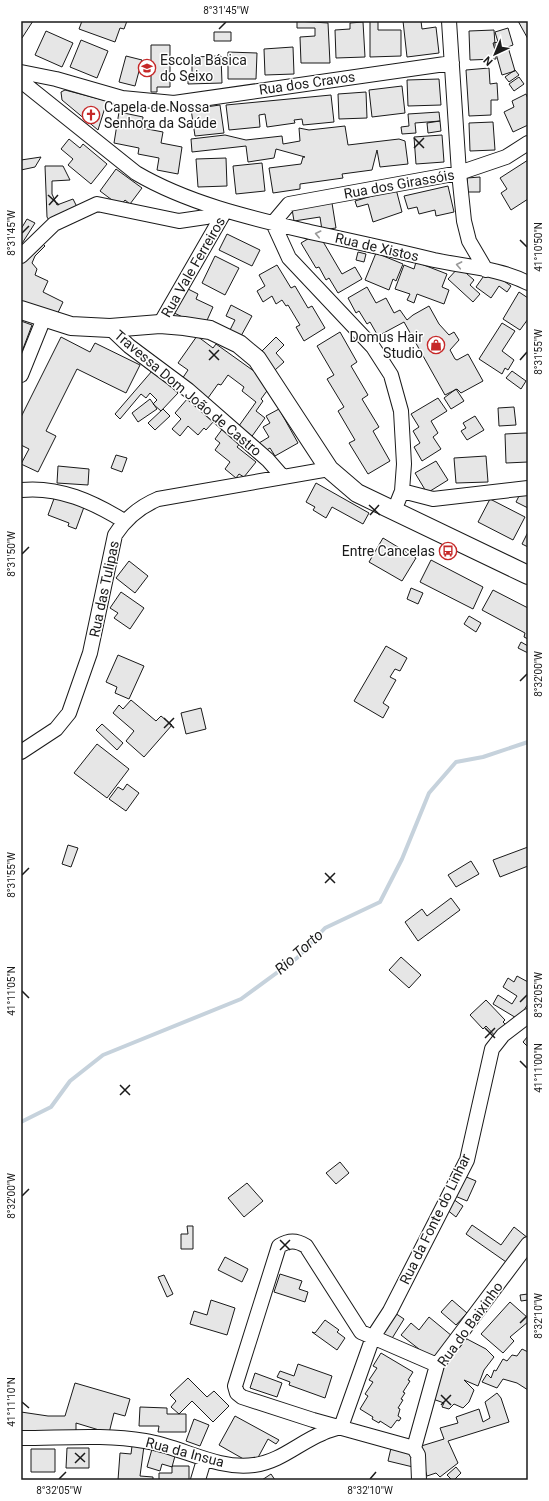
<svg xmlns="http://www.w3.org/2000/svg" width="549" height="1501" font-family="Roboto,sans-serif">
  <rect width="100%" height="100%" fill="#fff"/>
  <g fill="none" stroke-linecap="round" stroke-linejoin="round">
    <path stroke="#c6d2dc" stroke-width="4" d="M21,1122L51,1107L70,1081L103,1055L241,999L297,958L325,928L380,902L402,859L429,793L456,762L483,757L528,742"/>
  </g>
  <path fill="#e6e6e6" stroke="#1a1a1a" d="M21,21H33L22,38L21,37Z
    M82,21H127L124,29L120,28L115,42L79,29Z
    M297,21L328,23L330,63H301L300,37L315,36V28H297Z
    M370,21H378V30H401V56L370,57Z
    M403,21H421L422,29L436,27L439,53L407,57Z
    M518,21H528V39Z
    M363,22L365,57L336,58L335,30L350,29V23Z
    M508,28L513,45L508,47L515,71L502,75L493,43L498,42L495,32Z
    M494,30L496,59L470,60L469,31Z
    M46,31L73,43L62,67L35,55Z
    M214,32H231V41H214Z
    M81,40L108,51L97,78L70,67Z
    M151,45H170V87H157V92H151Z
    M293,47L294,74L265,75L264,49Z
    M228,52L257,53L256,79H228Z
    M126,56L142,60L135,86L119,82Z
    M221,56L222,83L188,84V74L192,73V57Z
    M489,68L490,84L497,83L498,100H491V115L469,116L466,70Z
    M515,70L519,75L509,82L505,77Z
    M519,77L524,84L514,91L509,84Z
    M439,79L441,105L408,106L407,80Z
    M402,86L405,113L372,117L369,90Z
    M65,90L107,101L98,130L62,100L61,92Z
    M366,92L367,118L339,119L338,94Z
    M526,94L528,99V125L513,132L504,112L514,107L512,101Z
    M331,95L334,122L303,125L302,119L294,120L295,123L267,127L265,114L259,115L260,127L229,130L226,105Z
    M220,105L224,133L195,136L191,109Z
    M119,112L143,117L142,128L163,132L161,143L182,147L178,174L157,170L159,158L138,154L139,148L114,143Z
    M439,112L440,121L415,123L416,133L402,134L401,127L409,126L408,114Z
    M440,121L441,131L428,133L427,123Z
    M493,122L495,150L470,151L469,123Z
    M345,126L348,145L399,139L405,141L408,164L380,167L377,150L372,170L342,174L343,178L300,184V189L273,193L269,168L301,164L303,157H305L276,149L274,158L248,162L246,146L192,152L191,139L225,135L246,140L282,136L283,144L300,141L299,128L309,130Z
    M442,135L444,162L416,164L414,137Z
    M69,139L80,148L83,144L107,164L91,184L68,165L73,159L61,149Z
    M41,157L35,167L21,170V160Z
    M226,158L227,186L198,187L196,159Z
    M528,160V199L511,210L501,193L507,189L500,178Z
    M262,163L265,191L236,194L233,166Z
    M45,166H63L70,180L52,181V194L57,205L73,199L78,209L50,222L47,217Z
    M116,169L142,188L130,204L125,200L120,206L100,191Z
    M480,177V192H468L467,178Z
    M448,186L454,212L436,216L435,210L419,214L417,207L408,209L404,196Z
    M396,189L402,212L373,222L368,204L357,207L355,201Z
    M332,203L336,228L322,230L320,217L294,221L292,209Z
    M27,219L35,223L21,245V229Z
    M318,233L342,274L355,267L362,279L338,293L329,278L326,280L319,267L316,268L301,243Z
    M227,234L260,250L252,266L219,250Z
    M40,241L45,246L35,256L32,263L37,269L35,275L48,281L43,292L63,302L54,321L21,306V258Z
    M358,252L366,254L364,262L356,260Z
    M376,253L403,264L396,281L393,279L389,290L365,280Z
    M215,256L239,268L225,295L202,283Z
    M416,262L447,274L442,287L449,290L444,304L417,294L414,303L407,300L410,294L395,289L404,265L414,269Z
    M277,265L291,288L295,286L308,308L312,306L325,328L304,341L296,327L300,325L288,305L286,306L282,300L276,304L272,296L263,302L257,291L265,286L259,275Z
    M459,267L474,280L470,285L480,294L473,302L448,279Z
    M488,270L511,286L507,292L499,286L491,298L476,287Z
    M184,287L198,294L196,299L213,307L204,327L172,312Z
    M367,287L376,303L386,298L394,313L400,310L407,320L413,315L429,306L439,324L449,335L454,332L459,340L450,350L455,359L457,360L468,354L483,381L461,393L457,389L445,395L404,322L378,336L370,322L367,324L359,311L356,313L348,298Z
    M519,292L528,298V319L520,330L503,319Z
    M231,305L252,316L241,336L230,330L235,320L226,316Z
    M21,321L32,325L21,354Z
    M502,323L515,331L502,351L514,360L508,370L505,368L502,374L479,359Z
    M340,332L357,362L351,366L368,395L362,399L379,427L373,431L390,461L368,474L349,443L355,440L338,411L344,407L327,379L334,375L317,346Z
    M197,336L213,348L216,344L272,384L261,399L263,401L256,411L265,418L250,439L236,430L256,402L242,391L244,387L228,375L221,385L218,384L208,398L182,379L188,370L178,363Z
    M61,337L90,352L95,343L140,365L126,393L77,369L46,431L56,436L38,472L21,464L29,449L21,445V417Z
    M276,337L284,345L276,353L284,362L275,370L259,354Z
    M152,371L178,393L161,411L153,404L157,400L150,393L146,398L141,394L120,419L115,414Z
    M512,371L526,381L521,389L506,378Z
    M456,389L464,401L451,409L444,398Z
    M188,398L214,421L206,430L204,428L198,435L188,426L180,436L172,429L181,419L175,413Z
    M438,398L447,411L431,421L438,433L433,437L441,449L422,461L414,447L420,443L413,431L419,427L411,414Z
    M150,399L157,409L138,422L132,413Z
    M514,407L516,425L499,426L498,408Z
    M163,409L170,416L155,430L148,423Z
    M279,409L298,443L275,456L270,448L263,452L259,443L269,437L263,427L270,423L266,416Z
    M475,416L484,430L467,440L461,431L466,428L463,423Z
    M223,428L241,442L237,447L256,462L244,477L239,474L236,478L225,469L230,462L215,450L220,443L215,439Z
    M525,433H528V462L506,463L505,434Z
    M116,455L127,458L122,472L111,468Z
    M486,456L488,482L456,483L454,458Z
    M436,461L448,480L427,493L415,473Z
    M58,466L89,469L88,485L57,483Z
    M316,483L369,513L363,524L332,507L326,518L313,510L315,507L306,502Z
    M521,492L528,495V508L516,502Z
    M55,496L84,507L76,529L68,526L69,523L48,515Z
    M490,499L525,517L513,540L478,522Z
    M528,532V547L522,544Z
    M383,538L416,558L402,581L369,562Z
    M431,560L483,587L473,609L420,582Z
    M129,561L148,576L135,593L116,578Z
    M411,588L423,593L418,604L407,599Z
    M493,590L528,608V639L524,637L525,633L482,610Z
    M121,592L144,608L130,629L114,618L118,613L110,608Z
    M469,616L481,623L476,632L464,624Z
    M521,642L528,646V653L518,648Z
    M386,646L407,658L400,671L395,669L390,677L396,680L383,703L389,707L383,718L354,701Z
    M118,655L144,666L129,699L115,693L117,687L106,682Z
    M131,700L156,721L161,716L172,725L144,757L126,741L134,731L113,713L119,705L123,709Z
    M201,708L206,729L186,734L181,713Z
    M102,724L123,743L117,750L96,730Z
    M97,744L129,769L107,798L74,773Z
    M127,784L139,793L126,811L109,799L118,787L123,790Z
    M68,845L78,848L71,867L62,864Z
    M528,847V866L500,877L493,860Z
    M471,861L479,874L456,887L448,875Z
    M451,898L460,910L418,941L405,922L422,909L427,916Z
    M401,957L421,975L409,988L389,970Z
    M517,976L528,982V1004L518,1019L493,1004L498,995L512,1004L517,996L503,987L508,978L514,982Z
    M486,1000L505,1020L503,1022L508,1027L497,1038L486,1026L483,1029L470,1015Z
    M528,1036V1047L523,1042Z
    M340,1162L349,1173L336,1184L326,1173Z
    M464,1176L476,1181L467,1201L455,1196Z
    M247,1183L263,1201L244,1217L228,1198Z
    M453,1199L463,1206L456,1217L446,1209Z
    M472,1225L501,1245L514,1227L528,1238L509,1264L466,1234Z
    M187,1226H193V1249H181V1234H188Z
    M225,1257L248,1269L242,1282L218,1270Z
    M280,1274L302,1281L299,1289L308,1292L305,1302L274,1292Z
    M164,1275L173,1294L167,1297L158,1277Z
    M528,1294V1300L521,1301L520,1295Z
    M211,1300L235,1308L227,1335L190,1324L194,1311L207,1315Z
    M452,1300L467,1313L456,1325L441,1312Z
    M510,1302L528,1318V1322L510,1337L514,1341L503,1353L481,1334Z
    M392,1311L404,1319L391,1340L379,1332Z
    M429,1317L452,1336L433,1360L401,1335L411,1323L419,1330Z
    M325,1320L339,1330L337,1332L345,1338L337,1350L312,1332L315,1333Z
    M467,1339L486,1349L494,1357L484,1370L478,1386L464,1380L474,1390L469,1402L463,1408L454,1404L449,1409L442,1407L444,1403L430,1398L445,1362Z
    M522,1349L528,1352V1390L517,1383L503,1379L497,1388L482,1382L487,1374L491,1378L494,1370L496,1371L503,1359L507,1361L512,1355L517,1356Z
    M381,1353L413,1372L408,1380L410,1381L403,1392L405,1393L401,1399L403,1400L398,1408L400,1409L398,1416L401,1418L399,1421L397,1420L391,1428L380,1421L379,1423L372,1419L373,1417L360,1409L368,1396L365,1394L373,1382L369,1380L377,1368L373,1366Z
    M298,1364L332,1376L325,1398L289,1385L290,1382L277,1377L280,1371L294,1376Z
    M255,1373L282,1383L277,1397L250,1388Z
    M188,1378L207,1397L214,1391L229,1406L213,1422L192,1401L179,1414L171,1407L176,1401L170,1395Z
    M75,1383L130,1399L125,1416L114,1413L109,1433L76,1423V1432L21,1431V1412L48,1416H65Z
    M497,1393L501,1398L509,1422L448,1441L458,1463L440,1477L436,1473L427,1476L418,1447L444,1439L440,1428L458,1423L456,1417L479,1409L483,1422L490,1418L485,1402Z
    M140,1407L167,1408V1414H186V1432H158L159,1426H139Z
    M235,1416L279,1440L276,1444L268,1439L254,1465L219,1445Z
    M194,1419L209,1425L200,1446L186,1441Z
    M132,1446H144L140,1476L153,1477V1480H118L120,1453L131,1454Z
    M67,1448H89V1468H66Z
    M391,1448L416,1454L413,1467L388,1461Z
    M31,1449H55V1472H31Z
    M152,1449L175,1456L172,1467L162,1464L160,1471L147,1467Z
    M172,1466H189V1480H159V1473H172Z
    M456,1467L461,1473L454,1480H452L447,1475Z
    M271,1474L275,1480H262Z"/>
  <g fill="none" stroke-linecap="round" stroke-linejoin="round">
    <defs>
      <path id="minor" d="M449,21L459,173L464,221L469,241L486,270
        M21,72L56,79L122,98L174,103L452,63
        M21,81L136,173C189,204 251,218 310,232C352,241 393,250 434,260C466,267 499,268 528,283
        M21,256L54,224L97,204L179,221L206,217L225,211
        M160,324L225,211
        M110,328L129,346L188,390L268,460L282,476
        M21,375L44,318
        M21,490C59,486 93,502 124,521
        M402,491L433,499L528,488
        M394,511L402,491L404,464L401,411L391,375L373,347L289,258L273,223L289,204L459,173L506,157L528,143
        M21,752L56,729L69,713L90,653L115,535C126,518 139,507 158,499L329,469
        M341,1427L373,1337L390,1311L467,1160L492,1049L503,1035L528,1016
        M21,1438C62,1438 105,1434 145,1441C183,1447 216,1470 254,1465C280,1462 300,1442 323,1433C328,1430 335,1429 340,1427
        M414,1448L313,1420L242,1397L237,1393L235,1386L279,1246C289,1240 296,1240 306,1246L361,1332L437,1365
        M198,1480L204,1460
        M419,1480L418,1455L414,1448L437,1365L528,1244"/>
      <path id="major" d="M21,310L71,326L110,328L160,324L184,326L210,330L239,344L257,359L329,469L357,493L528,575"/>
    </defs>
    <use href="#minor" stroke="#1a1a1a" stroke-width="16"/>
    <use href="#major" stroke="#1a1a1a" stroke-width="20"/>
    <use href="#minor" stroke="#fff" stroke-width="14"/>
    <use href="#major" stroke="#fff" stroke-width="18"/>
  </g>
  <defs><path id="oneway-chevron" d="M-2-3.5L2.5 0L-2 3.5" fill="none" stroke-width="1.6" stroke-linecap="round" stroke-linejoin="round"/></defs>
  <g stroke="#989898">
    <use href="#oneway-chevron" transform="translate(318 234) rotate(-167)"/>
    <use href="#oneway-chevron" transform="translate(459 265) rotate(-169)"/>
  </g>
  <path fill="none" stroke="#1a1a1a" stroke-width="1.5" d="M219,29L226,22M414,138L424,148M414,148L424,138M48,195L59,205M49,205L58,195M22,233L29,226M520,240L527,247M209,350L219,360M209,360L219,350M520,360L527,352M369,505L380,515M370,515L379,505M22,554L29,547M520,681L527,674M164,718L174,728M164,728L174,718M325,873L335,883M22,875L29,868M325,883L335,873M22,991L29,998M520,1002L527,995M485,1028L495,1038M485,1038L495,1028M520,1061L527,1068M120,1085L130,1095M120,1095L130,1085M22,1196L29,1189M280,1240L290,1250M280,1250L290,1240M520,1323L527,1316M441,1395L451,1405M22,1402L29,1408M441,1405L451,1395M75,1453L85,1462M75,1463L85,1453M59,1479L66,1472M370,1479L376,1472"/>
  <defs>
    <symbol id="school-ring" viewBox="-11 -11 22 22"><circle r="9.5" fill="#fff" stroke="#c62828" stroke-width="1.5"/><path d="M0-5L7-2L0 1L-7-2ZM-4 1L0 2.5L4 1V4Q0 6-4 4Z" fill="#c62828"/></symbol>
    <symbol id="church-ring" viewBox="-11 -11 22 22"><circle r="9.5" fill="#fff" stroke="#c62828" stroke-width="1.5"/><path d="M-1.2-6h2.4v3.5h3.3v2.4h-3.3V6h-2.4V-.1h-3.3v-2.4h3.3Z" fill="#c62828"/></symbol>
    <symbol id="shop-ring" viewBox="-11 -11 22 22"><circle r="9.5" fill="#fff" stroke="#c62828" stroke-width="1.5"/><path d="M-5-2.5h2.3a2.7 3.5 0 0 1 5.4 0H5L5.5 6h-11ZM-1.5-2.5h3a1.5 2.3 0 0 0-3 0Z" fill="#c62828"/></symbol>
    <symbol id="bus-ring" viewBox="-11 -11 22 22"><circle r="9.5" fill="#fff" stroke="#c62828" stroke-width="1.5"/><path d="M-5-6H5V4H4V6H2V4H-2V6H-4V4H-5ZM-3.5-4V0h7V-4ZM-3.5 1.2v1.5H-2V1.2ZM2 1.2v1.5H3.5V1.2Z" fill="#c62828"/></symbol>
  </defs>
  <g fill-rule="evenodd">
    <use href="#school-ring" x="137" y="58" width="20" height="20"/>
    <use href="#church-ring" x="81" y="105" width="20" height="20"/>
    <use href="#shop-ring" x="426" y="335" width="20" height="20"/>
    <use href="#bus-ring" x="438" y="541" width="20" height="20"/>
  </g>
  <g text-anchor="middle" stroke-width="3" stroke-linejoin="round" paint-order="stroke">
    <g font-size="14" fill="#1a1a1a" stroke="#fff" text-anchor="start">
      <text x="160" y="65">Escola Básica<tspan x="160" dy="16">do Seixo</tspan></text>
      <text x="104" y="112">Capela de Nossa<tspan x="104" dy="16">Senhora da Saúde</tspan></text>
      <text x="423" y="342" text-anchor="end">Domus Hair<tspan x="423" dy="16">Studio</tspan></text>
      <text x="435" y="556" text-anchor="end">Entre Cancelas</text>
    </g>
    <g font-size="14" fill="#1a1a1a" stroke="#fff">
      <text transform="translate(307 83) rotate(-8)" y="5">Rua dos Cravos</text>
      <text transform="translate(399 184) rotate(-10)" y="5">Rua dos Girassóis</text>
      <text transform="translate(377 247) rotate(13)" y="5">Rua de Xistos</text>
      <text transform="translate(193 267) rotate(-60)" y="5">Rua Vale Ferreiros</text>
      <text transform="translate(188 393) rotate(40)" y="5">Travessa Dom João de Castro</text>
      <text transform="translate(104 589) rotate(-78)" y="5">Rua das Tulipas</text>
      <text transform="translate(435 1219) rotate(-64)" y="5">Rua da Fonte do Linhar</text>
      <text transform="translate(470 1324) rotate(-54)" y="5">Rua do Baixinho</text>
      <text transform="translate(185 1452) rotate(15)" y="5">Rua da Insua</text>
    </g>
    <g font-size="15" font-style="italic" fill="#1a1a1a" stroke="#fff">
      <text transform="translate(299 952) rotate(-42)" y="5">Rio Torto</text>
    </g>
  </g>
  <rect width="549" height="1501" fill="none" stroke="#ffffff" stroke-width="44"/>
  <g transform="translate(495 54) rotate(224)" stroke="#ffffff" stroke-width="3" paint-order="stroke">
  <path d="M0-3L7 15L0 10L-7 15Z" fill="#1a1a1a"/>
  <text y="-6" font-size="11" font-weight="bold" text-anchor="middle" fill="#1a1a1a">N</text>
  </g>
  <rect x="22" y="22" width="505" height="1457" fill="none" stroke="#1a1a1a" stroke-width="1.5"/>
  <g font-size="10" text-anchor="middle" fill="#1a1a1a">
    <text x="226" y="14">8°31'45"W</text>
    <text transform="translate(11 233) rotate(-90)" y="4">8°31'45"W</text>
    <text transform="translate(538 247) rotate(-90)" y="4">41°10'50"N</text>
    <text transform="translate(538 352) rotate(-90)" y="4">8°31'55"W</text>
    <text transform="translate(11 554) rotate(-90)" y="4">8°31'50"W</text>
    <text transform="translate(538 674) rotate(-90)" y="4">8°32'00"W</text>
    <text transform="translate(11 875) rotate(-90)" y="4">8°31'55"W</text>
    <text transform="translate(11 991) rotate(-90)" y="4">41°11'05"N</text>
    <text transform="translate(538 995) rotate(-90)" y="4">8°32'05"W</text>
    <text transform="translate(538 1068) rotate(-90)" y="4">41°11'00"N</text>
    <text transform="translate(11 1196) rotate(-90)" y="4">8°32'00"W</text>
    <text transform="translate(538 1316) rotate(-90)" y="4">8°32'10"W</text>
    <text transform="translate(11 1402) rotate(-90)" y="4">41°11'10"N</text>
    <text x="59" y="1494">8°32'05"W</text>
    <text x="370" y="1494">8°32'10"W</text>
  </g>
</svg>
